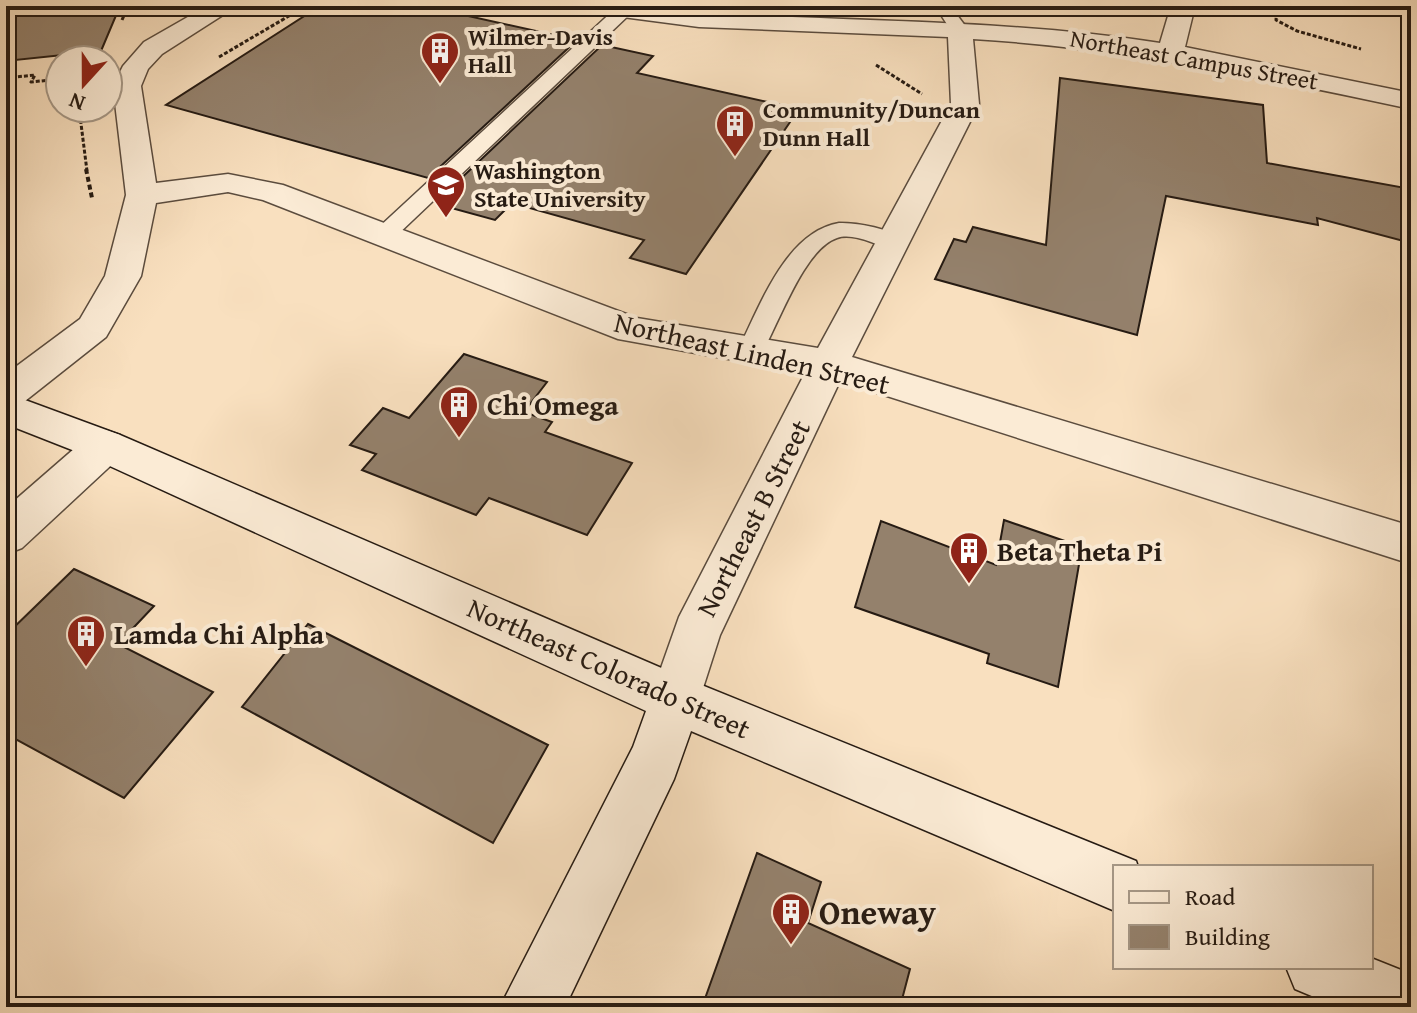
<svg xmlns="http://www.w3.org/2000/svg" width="1417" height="1013" font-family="'Gentium Book Plus',serif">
  <rect width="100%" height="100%" fill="#f9e0bf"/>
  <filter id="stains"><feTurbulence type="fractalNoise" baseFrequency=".0025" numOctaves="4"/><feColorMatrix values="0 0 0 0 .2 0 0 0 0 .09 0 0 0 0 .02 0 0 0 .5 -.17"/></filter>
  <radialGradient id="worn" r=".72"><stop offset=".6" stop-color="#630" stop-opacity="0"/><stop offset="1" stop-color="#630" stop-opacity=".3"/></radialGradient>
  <path fill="#94816c" stroke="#261b13" stroke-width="2" d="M6,6H120L101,51L6,61Z
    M320,6H423L577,40L428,178L166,105Z
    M602,45L653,56L637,73L799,109L686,274L630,258L644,240L512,203L495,220L444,206L462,187L454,185Z
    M1060,78L1263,105L1267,163L1411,189V243L1317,218L1318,225L1166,196L1137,335L935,279L954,239L966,242L973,227L1046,245Z
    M464,354L547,382L524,412L552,422L545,432L632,463L587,535L489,498L476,515L362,470L376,454L350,445L383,408L409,418Z
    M1004,520L1082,547L1058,687L987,663L989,654L855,607L881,521L996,565Z
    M74,569L154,606L118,644L213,692L124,798L6,734V635Z
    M308,624L548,745L493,843L242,707Z
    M757,853L821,882L808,923L910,969L900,1007H702Z"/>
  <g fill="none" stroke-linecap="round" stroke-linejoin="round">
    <defs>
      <path id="lane" d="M623,6L631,11L629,15L394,238H378L375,233L378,228L617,7Z
        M941,6H957V15L969,31L966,35H954L941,15Z
        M839,223C857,223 893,228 903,242L892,249C876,245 853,232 837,238C803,249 777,329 759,358H741L737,352C759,309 785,232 839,223Z"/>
      <path id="street" d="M207,6H237L162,54L148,69L141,86L156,183L228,174L283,185L637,318L818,348L951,104L948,37L699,27L592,13L580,6C651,6 721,14 792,17C915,22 1038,24 1160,43L1171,6H1195L1185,47L1411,93V109C1266,78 1122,48 973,39L979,104L852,357L1411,526V564L840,381L720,635L694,716L676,724L658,716L650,699L679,617L805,373L618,339L263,200L228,192L156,203L141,276L106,337L20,405L6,410V374L80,319L105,276L126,195L113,86L123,66L144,42Z
        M105,430L120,435L126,446L120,457L22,548L6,554V508L90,435Z"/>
      <path id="secondary" d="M6,393L120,435L694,682L1136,861L1138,867H1115V911L691,731L674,779L565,1007H500L633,747L646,711L90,457L6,424Z
        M1371,958L1411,974V1007H1338L1295,989L1286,967H1371Z"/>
    </defs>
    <use href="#lane" stroke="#5b4c3e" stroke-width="3"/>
    <use href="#street" stroke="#5b4c3e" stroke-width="3"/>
    <use href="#secondary" stroke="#261b13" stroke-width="3"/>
    <path stroke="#261b13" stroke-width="3" stroke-dasharray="4 2" stroke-linecap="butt" d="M1277,6L1276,20L1297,31L1361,49
      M122,20L128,6
      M219,57L306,6
      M876,65L922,94
      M6,78L35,75L31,82L60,79
      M79,108L87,171"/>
    <path stroke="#261b13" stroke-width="4" stroke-dasharray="5 3" stroke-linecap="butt" d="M86,169L92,198"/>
    <use href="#lane" fill="#fbebd5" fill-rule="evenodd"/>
    <use href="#street" fill="#fbebd5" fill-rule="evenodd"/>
    <use href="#secondary" fill="#fbebd5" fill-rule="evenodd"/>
  </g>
  <defs>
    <symbol id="building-pin" viewBox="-11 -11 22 30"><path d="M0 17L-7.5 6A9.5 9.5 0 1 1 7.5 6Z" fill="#8f2418" stroke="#fbebd5"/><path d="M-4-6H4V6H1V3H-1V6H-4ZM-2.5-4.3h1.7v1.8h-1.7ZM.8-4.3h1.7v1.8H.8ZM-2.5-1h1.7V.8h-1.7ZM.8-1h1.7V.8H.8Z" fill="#fff"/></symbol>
    <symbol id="university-pin" viewBox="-11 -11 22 30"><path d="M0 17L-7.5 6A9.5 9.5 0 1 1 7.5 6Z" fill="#8f2418" stroke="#fbebd5"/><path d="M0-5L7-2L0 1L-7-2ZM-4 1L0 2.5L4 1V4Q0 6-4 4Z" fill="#fff"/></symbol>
  </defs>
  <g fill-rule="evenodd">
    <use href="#building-pin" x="418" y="29" width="44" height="60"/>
    <use href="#building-pin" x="713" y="102" width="44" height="60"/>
    <use href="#university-pin" x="424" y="163" width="44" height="60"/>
    <use href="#building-pin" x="437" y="383" width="44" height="60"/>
    <use href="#building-pin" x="947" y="529" width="44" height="60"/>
    <use href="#building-pin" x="64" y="612" width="44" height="60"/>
    <use href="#building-pin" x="769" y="890" width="44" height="60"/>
  </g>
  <g text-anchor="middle" stroke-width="8" stroke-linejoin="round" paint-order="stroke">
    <g font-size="24" font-weight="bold" fill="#261b13" stroke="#fbebd5" text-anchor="start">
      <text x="468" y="45">Wilmer-Davis<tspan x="468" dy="28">Hall</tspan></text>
      <text x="763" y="118">Community/Duncan<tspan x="763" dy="28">Dunn Hall</tspan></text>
      <text x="474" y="179">Washington<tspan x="474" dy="28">State University</tspan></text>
    </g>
    <g font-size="24" fill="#261b13" stroke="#fbebd5">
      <text transform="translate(1194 60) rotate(10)" y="8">Northeast Campus Street</text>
    </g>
    <g font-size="28" fill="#261b13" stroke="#fbebd5">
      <text transform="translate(752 353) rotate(13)" y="10">Northeast Linden Street</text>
      <text transform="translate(753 518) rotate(-63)" y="10">Northeast B Street</text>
      <text transform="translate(609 668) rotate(24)" y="10">Northeast Colorado Street</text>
    </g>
    <g font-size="28" font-weight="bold" fill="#261b13" stroke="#fbebd5" text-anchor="start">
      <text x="487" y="415">Chi Omega</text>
      <text x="997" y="561">Beta Theta Pi</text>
      <text x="114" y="644">Lamda Chi Alpha</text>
    </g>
    <g font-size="34" font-weight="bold" fill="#261b13" stroke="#fbebd5" text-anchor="start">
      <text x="819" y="924">Oneway</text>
    </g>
  </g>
  <rect width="1417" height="1013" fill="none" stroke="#f9e0bf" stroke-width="32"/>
  <rect x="8" y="8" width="1401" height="997" fill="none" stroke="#261b13" stroke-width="4"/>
  <rect x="16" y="16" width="1385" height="981" fill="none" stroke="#261b13" stroke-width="2"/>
  <rect x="1113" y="865" width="260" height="104" fill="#fbebd5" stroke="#a69887" stroke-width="2"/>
  <rect x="1129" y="891" width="40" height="12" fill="#fbebd5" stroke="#a69887" stroke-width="2"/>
  <text x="1185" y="905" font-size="24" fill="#261b13">Road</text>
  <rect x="1129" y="925" width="40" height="24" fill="#94816c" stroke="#a69887" stroke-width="2"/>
  <text x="1185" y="945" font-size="24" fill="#261b13">Building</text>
  <g transform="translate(84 84) rotate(201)"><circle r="38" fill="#fbebd5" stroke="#a69887" stroke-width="2"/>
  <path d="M0-6L14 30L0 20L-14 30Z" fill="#8f2418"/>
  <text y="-12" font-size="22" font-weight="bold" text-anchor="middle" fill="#261b13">N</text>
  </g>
  <rect width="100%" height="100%" filter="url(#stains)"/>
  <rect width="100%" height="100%" fill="url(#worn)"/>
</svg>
